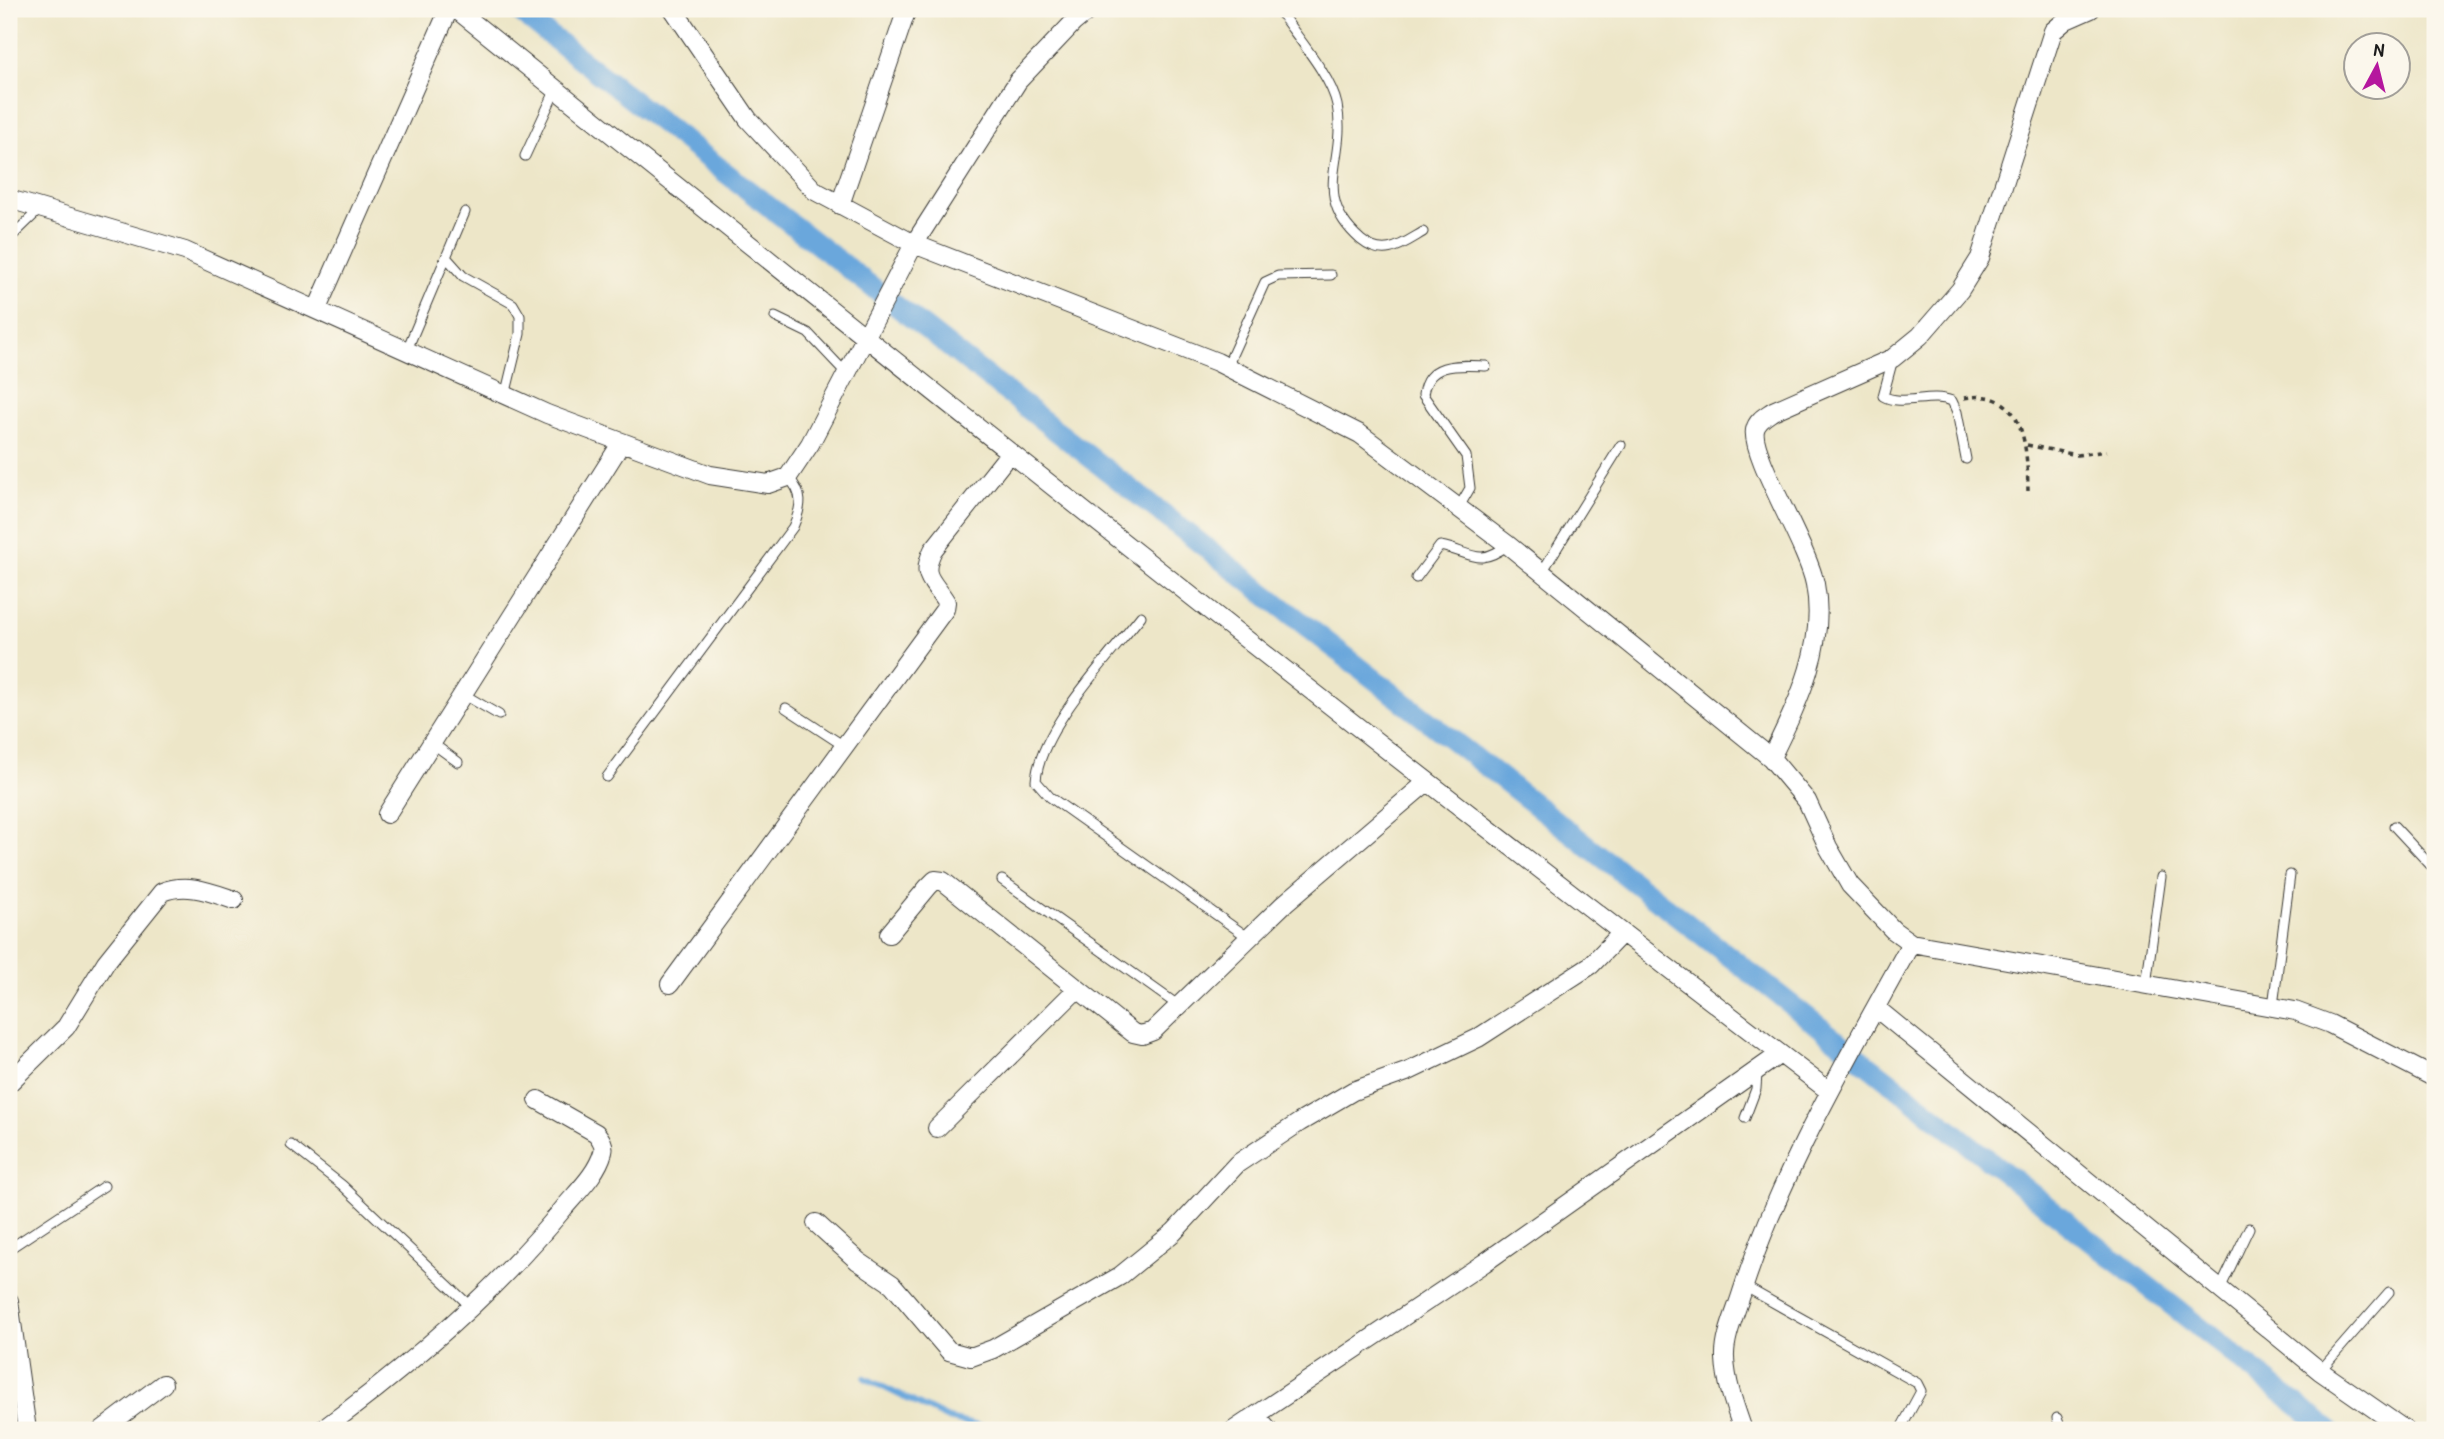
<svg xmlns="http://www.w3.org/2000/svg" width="2444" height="1439" font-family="'Patrick Hand',sans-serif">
  <rect width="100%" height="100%" fill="#fbf7ec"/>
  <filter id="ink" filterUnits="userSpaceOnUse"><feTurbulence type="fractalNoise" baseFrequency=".0143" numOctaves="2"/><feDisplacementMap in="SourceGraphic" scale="14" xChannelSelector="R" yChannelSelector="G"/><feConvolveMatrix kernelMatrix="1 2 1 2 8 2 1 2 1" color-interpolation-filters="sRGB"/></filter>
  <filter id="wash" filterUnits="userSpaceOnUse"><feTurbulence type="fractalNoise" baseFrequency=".00686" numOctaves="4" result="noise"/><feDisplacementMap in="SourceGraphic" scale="28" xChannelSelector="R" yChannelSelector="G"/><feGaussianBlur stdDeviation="1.57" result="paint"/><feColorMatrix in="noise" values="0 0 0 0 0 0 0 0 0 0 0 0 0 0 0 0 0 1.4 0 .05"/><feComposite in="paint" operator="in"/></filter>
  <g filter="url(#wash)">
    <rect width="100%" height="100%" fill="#ede6c8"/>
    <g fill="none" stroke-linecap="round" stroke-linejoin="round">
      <path stroke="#6ba7dc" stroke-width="6" d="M865,1378L948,1419L996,1430"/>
      <path stroke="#6ba7dc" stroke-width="21" d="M516,9L1912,1099L2329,1430"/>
    </g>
  </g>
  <g filter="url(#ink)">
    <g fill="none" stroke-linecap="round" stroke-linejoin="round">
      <defs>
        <path id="lane" d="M1278,9C1295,35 1331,75 1337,105C1348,160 1309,195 1361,240C1384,259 1401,245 1423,232
          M525,156L556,89
          M9,239L40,209
          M446,257L463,276L513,304L520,316V334L505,396
          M775,317L808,333L846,373
          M406,352L465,212
          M1893,359L1883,396C1902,407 1930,392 1952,401L1957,412L1966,459
          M1227,366L1265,282L1278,276L1331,275
          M1459,507L1470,488L1466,456L1423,395C1427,361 1460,365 1486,366
          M1542,572L1621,445
          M1416,578L1440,546C1472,552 1477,568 1508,545
          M1141,616C1109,657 1039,730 1036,781L1050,797L1249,938
          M463,694L499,715
          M786,708L844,746
          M432,743L458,762
          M607,777L793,527C802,506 804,494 788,477
          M2394,826L2435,870
          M1002,880L1179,1006
          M2146,985L2161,877
          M2273,1006L2290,875
          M1745,1118L1756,1089L1757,1073
          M291,1145L342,1185L471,1307
          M9,1249L104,1186
          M1744,1286L1917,1383L1921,1391L1900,1430
          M2220,1289L2249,1228
          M2320,1371L2389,1292
          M2057,1418L2061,1430"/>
        <path id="street" d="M456,9C910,374 1365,738 1829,1091
          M673,9L748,119L815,191L914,244L1217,362L1360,434L1508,545L1771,758L1807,801L1828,847L1850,885L1893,930L1911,943L2295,1011L2330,1024L2435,1078
          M9,199L185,251L547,414L710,475L768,484L788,477L810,444L914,244L1018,81L1073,23L1090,9
          M840,205L907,9
          M317,309L449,9
          M1771,758C1797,704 1827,646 1815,584C1808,547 1750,454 1755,430C1757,420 1766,416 1773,411L1893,358L1920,336L1960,290L1980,258L2053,31L2066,20L2091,9
          M387,814L622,442
          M889,934L928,887L935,880L943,881L1133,1033L1142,1035L1153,1031L1285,903L1427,782
          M670,984L945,609L946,602C932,579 920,577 933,550L1009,454
          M1876,1008L2320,1371L2405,1430
          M9,1083L66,1027L106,962L162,892C187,882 210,892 234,900
          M937,1128L1077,989
          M816,1223L858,1261L892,1284L949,1351L971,1357L993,1349L1120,1276L1174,1232L1237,1164L1300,1122L1353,1091L1409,1071L1478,1038L1591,965L1621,934
          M9,1301L27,1430
          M1256,1416L1268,1430
          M102,1430L163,1384
          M322,1430C409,1366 494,1293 563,1209C577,1192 597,1174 603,1152C605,1145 601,1139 596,1133L538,1100
          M1234,1430L1484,1263L1780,1054
          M1743,1430C1735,1407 1726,1383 1725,1358C1724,1337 1736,1312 1742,1292C1782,1168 1849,1057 1911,943"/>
      </defs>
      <use href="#lane" stroke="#3b3a36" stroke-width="11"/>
      <use href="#street" stroke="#3b3a36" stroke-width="20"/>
      <path stroke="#3b3a36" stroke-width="3.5" stroke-dasharray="5 5" stroke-linecap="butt" d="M1964,398C2026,386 2027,449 2028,491
        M2027,445L2077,455L2106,451"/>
      <use href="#lane" stroke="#fff" stroke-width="9"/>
      <use href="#street" stroke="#fff" stroke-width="18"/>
    </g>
  </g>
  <rect width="2444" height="1439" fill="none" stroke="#fbf7ec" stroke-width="35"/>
  <g transform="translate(2377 66) rotate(7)"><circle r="33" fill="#fbf7ec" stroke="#a29f99" stroke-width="2"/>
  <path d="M0-5L12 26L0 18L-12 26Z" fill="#b5179e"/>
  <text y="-10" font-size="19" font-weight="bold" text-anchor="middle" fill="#1c1c1c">N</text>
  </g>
</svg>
